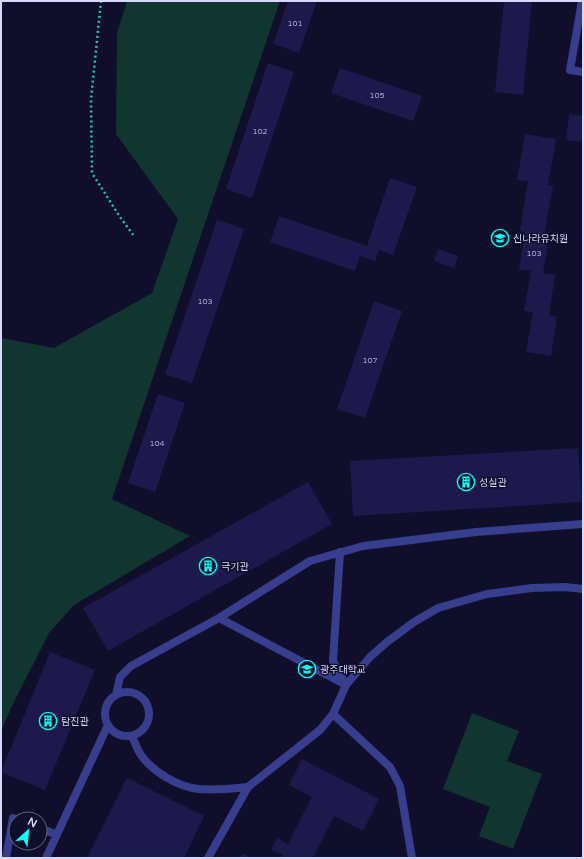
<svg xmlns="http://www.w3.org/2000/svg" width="584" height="859" font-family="'Varela Round','Noto Sans KR',sans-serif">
  <rect width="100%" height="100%" fill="#100e2b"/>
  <path fill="#11352f" d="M127,1H280L112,499L190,536L74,605L49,633L12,706L1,731V338L54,348L152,293L178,219L116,134L117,33Z
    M472,713L519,731L507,761L542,774L513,849L479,836L490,807L443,789Z"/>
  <path fill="#1d194d" d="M288,1H317L299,53L273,44Z
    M504,1H532L523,95L495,92Z
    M268,63L294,72L252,198L226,189Z
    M340,68L422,96L413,121L331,93Z
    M569,114L583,116V142L566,140Z
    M525,134L556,139L548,185L553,186L544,236L549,237L543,273L555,275L549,315L557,317L551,356L526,352L533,312L524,311L531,271L519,269L525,232L520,231L528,181L517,180Z
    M390,178L417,187L393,255L379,250L375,261L360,256L355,271L270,242L279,216L367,246Z
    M217,220L244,229L192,383L165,374Z
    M438,249L458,256L454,268L434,261Z
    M374,301L402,311L365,418L337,409Z
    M158,394L185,403L155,492L128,483Z
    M578,448L582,502L353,516L350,461Z
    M308,482L332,524L108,651L83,608Z
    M50,652L95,670L45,790L1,772Z
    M302,759L379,799L363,831L334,816L313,858H281L283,855L271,849L277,838L288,844L312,797L289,785Z
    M127,778L204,816L184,858H87Z
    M243,853L252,858H240Z"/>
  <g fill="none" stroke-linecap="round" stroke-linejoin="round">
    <path stroke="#26c5a7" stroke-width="2.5" stroke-dasharray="2 3" stroke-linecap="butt" d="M101,1L91,99L92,173L120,217L134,236"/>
    <path stroke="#363e8d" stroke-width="8" d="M340,552L333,661L346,685
      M219,618L346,685
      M105 714a22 22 0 1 1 44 0a22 22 0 1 1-44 0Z
      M116,695L120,677L131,666L219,618L310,561L363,546L476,532L583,524
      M333,714L390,767L400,786L412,858
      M132,736C135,742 137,750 141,755C153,772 178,787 199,789C215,790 232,789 248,787
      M40,828L57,835
      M6,858L13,818L16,819
      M46,858L108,725
      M208,858L248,787L320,730L333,714L346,685L370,657L387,642L414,622L438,608L487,594L532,588L565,587L583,589"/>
    <path stroke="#363e8d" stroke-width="8" d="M582,1L570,70L583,72"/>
  </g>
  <defs>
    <symbol id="school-ring" viewBox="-11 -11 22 22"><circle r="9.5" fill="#100e2b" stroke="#04fff7" stroke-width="1.5"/><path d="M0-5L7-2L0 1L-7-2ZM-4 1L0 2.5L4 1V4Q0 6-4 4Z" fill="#04fff7"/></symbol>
    <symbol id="building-ring" viewBox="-11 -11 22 22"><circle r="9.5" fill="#100e2b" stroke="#04fff7" stroke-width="1.5"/><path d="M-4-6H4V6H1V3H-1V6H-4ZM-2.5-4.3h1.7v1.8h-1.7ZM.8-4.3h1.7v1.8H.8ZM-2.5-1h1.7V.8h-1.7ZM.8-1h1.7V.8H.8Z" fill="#04fff7"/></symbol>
    <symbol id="university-ring" viewBox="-11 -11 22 22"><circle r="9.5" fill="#100e2b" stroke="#04fff7" stroke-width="1.5"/><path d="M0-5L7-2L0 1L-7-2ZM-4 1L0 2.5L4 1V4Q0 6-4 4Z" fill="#04fff7"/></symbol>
  </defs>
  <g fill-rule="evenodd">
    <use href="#school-ring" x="490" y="228" width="20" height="20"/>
    <use href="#building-ring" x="456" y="472" width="20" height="20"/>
    <use href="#building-ring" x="198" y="556" width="20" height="20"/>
    <use href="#university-ring" x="297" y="659" width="20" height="20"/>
    <use href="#building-ring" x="38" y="711" width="20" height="20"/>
  </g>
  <g text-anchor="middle" stroke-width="3" stroke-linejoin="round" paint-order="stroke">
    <g font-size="8" fill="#a9a9d2">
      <text x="295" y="26">101</text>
      <text x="377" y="98">105</text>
      <text x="260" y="134">102</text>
      <text x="534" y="256">103</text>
      <text x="205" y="304">103</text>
      <text x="370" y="363">107</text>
      <text x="157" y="446">104</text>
    </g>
    <g font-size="10" fill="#d8d9ff" stroke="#100e2b" text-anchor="start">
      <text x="513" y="242">신나라유치원</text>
      <text x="479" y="486">성실관</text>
      <text x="221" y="570">극기관</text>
      <text x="320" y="673">광주대학교</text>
      <text x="61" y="725">탐진관</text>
    </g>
  </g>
  <rect width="584" height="859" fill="none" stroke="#d8d9ff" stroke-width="4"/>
  <g transform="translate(28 831) rotate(27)"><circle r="19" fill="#100e2b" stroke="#605f80"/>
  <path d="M0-3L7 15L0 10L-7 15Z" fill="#04fff7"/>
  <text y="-6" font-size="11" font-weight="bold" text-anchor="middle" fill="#d8d9ff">N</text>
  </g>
</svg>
